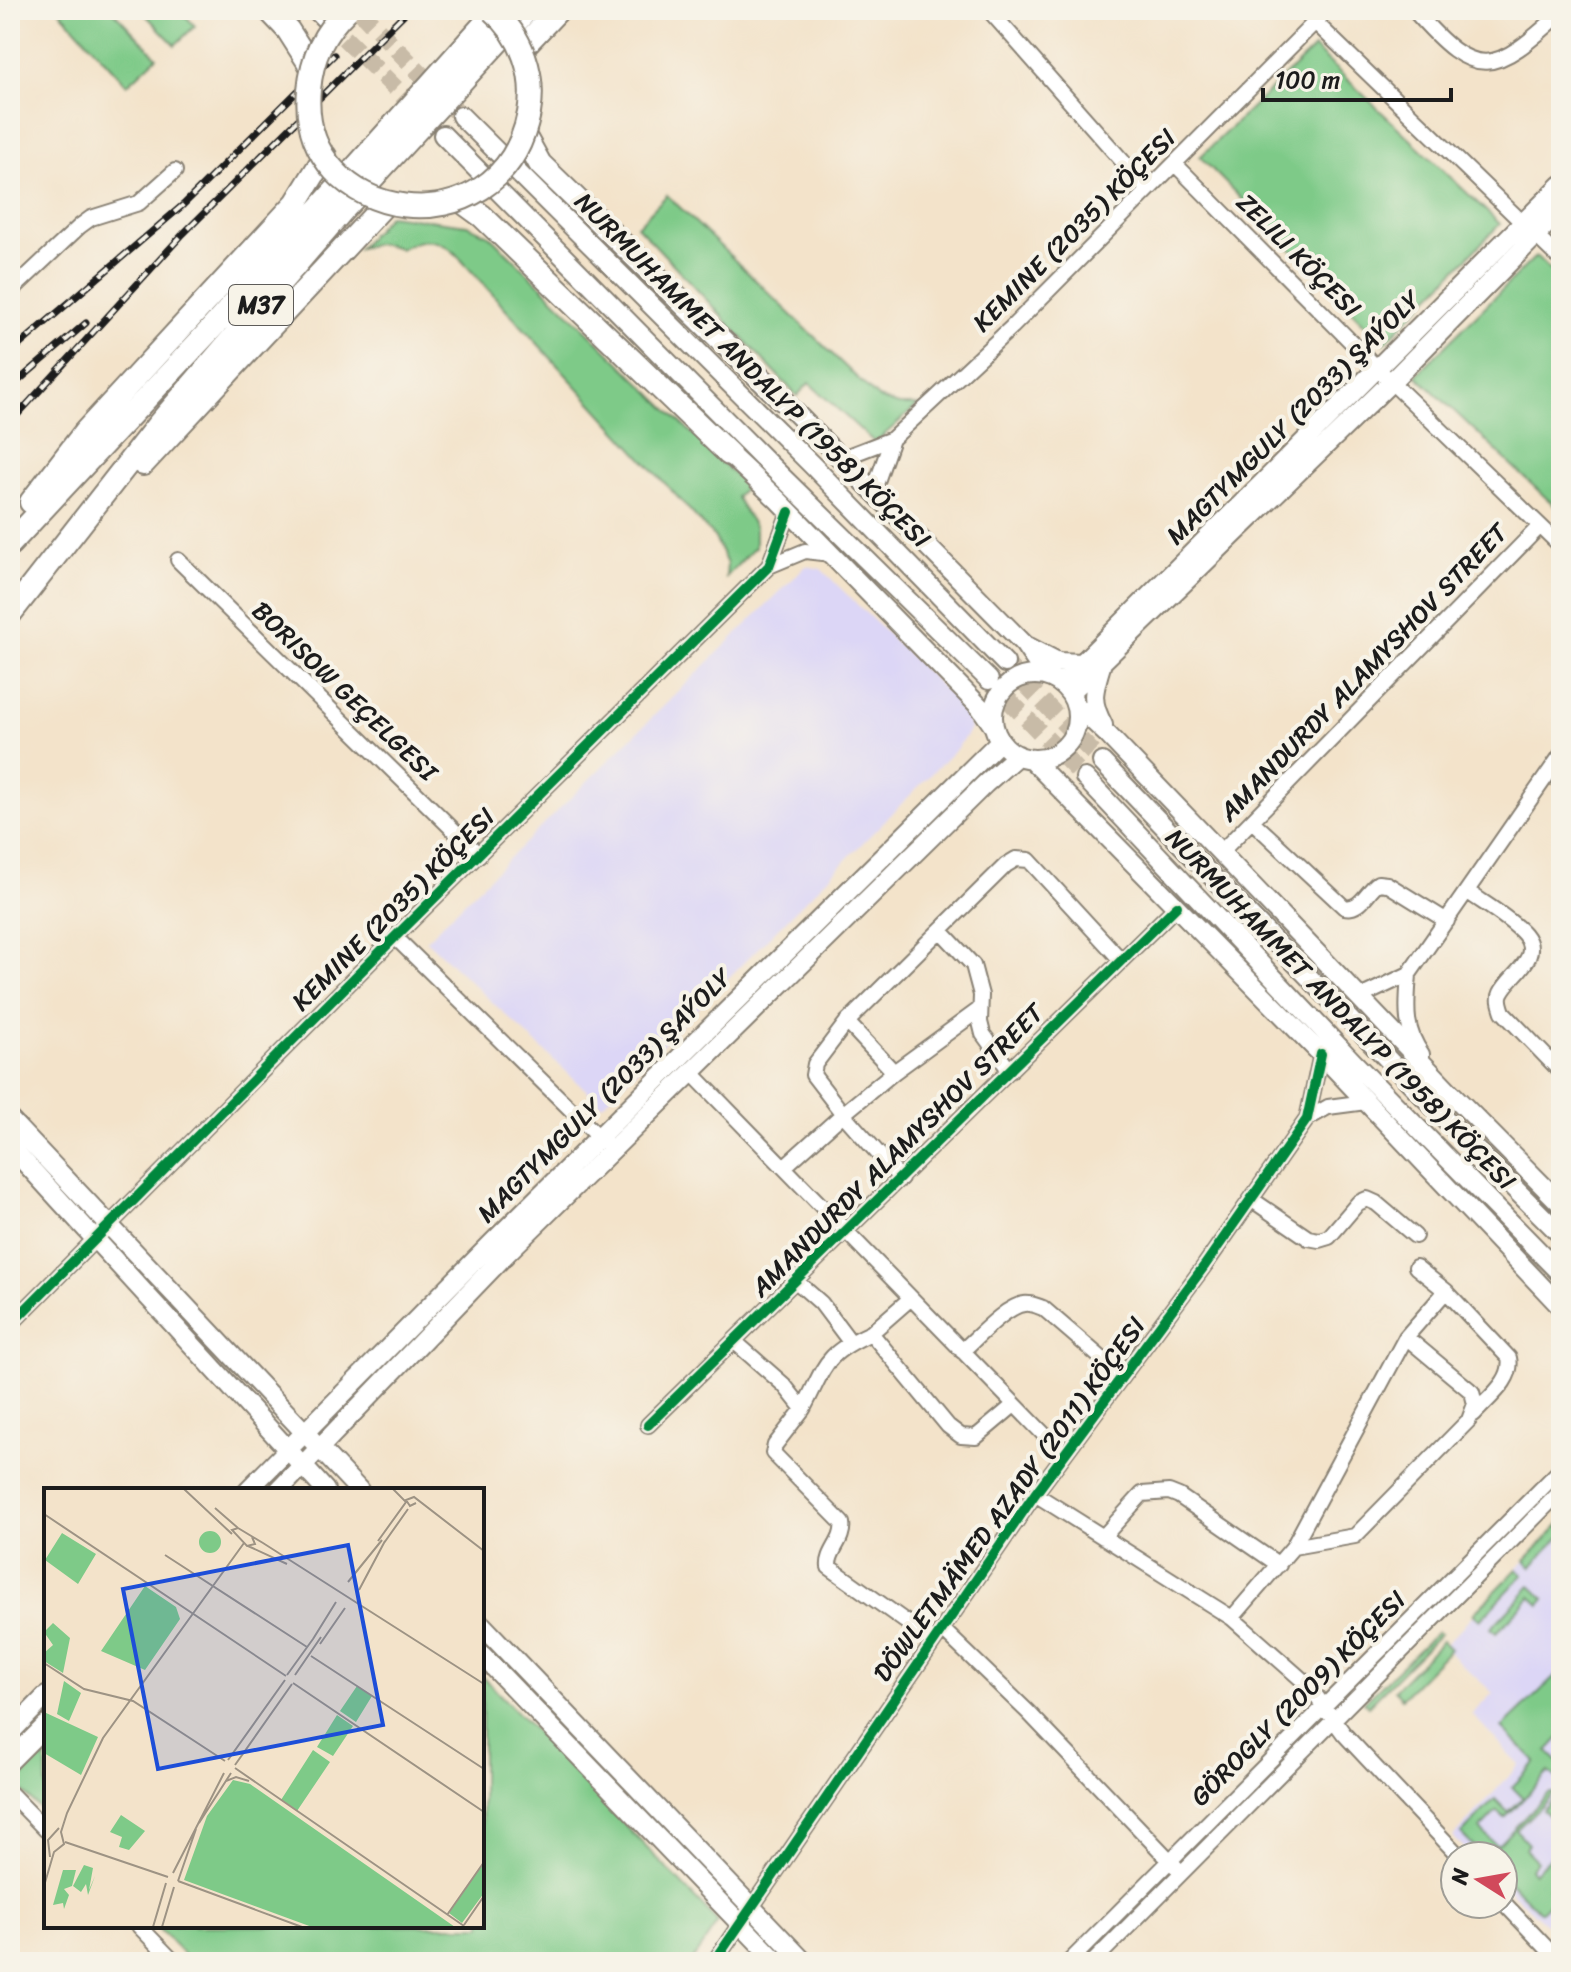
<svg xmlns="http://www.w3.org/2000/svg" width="1571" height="1972" font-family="Sriracha,sans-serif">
  <rect width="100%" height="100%" fill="#f7f3e8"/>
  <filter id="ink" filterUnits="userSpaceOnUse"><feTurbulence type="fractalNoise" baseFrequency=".0125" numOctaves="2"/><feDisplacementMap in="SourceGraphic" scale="16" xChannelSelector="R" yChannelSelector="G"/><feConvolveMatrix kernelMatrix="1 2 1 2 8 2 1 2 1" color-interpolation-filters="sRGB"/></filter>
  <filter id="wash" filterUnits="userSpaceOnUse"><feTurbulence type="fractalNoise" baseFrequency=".006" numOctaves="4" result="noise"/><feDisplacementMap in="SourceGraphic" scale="32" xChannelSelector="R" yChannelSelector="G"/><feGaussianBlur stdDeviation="1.8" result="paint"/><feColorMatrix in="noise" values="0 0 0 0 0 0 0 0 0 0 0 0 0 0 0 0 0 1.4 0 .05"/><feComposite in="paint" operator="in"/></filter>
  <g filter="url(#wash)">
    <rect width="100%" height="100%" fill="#f3e3ca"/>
    <path fill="#dcd6f6" d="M806,566L821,569L967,712L970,729L958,747L602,1105L426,940Z
      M1561,1528V1939L1503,1884V1856H1473L1453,1837L1519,1765L1472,1714L1493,1693L1443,1647L1528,1557Z"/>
    <path fill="#7eca88" stroke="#4d7352" stroke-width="2" d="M59,10H112L157,57L127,85Z
      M141,10H180L195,26L175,45Z
      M1314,48L1500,224L1384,344L1200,157Z
      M667,195L878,398L899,405H918L875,443L809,383L797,396L637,226Z
      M389,215L467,225L489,235L746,486L736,497L755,528V547L726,577L727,564L715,538L455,253C437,237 421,237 400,249C384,242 375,243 359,248Z
      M1536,256L1561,281V512L1416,375Z
      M1561,1523V1536L1531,1567L1525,1560Z
      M1517,1569L1523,1575L1480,1620L1473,1614Z
      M1531,1586L1545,1599L1540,1605L1531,1597L1496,1633L1491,1628Z
      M1437,1632L1440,1634L1368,1706L1364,1702Z
      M1442,1641L1450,1649L1402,1698L1394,1690Z
      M1561,1671V1736L1547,1751L1561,1765V1783L1549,1772L1505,1818L1497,1811L1480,1829L1497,1846L1548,1793H1554L1516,1830L1529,1844L1525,1849L1537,1861L1530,1869L1534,1873L1561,1846V1874L1548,1888L1556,1896L1540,1912L1503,1876V1856H1483L1461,1834L1495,1799L1508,1812L1523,1798L1512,1787L1536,1762L1502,1728Z
      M482,1676L718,1922L691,1962H191L156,1926H482Z
      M46,1745V1815L11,1780Z
      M1556,1796L1561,1800V1828L1542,1810Z"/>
  </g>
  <g filter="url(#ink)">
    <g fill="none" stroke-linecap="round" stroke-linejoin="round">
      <path stroke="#c8bba7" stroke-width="18" stroke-dasharray="18 9" stroke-linecap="butt" d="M359,10L461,116
        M325,19L443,135
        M1005,663L1102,762
        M989,680L1085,778"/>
      <defs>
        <path id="minor" d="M989,10L1148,190
          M1414,10C1477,83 1494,74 1561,13
          M1315,22L1561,260
          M1175,164L1379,370L1561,546
          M10,292L80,226L91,218L139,203L175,171
          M840,459L892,439
          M873,493L892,439L1012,327L1327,10
          M178,560L479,855
          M769,566L805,551L831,554
          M1252,821L1344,907C1360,911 1366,892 1378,883L1387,884L1447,921
          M1221,852L1540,526
          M1468,892C1485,904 1511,919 1524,934C1544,958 1509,975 1501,993C1498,999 1501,1006 1503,1012L1561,1072
          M941,931L973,965L981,995L980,1022L983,1034L1010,1071
          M395,937L606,1144
          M1409,974C1407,1006 1403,1027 1422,1054
          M1360,997L1409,974L1561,755
          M847,1022L894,1072L980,1009
          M691,1072L1064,1455
          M894,1072L843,1114L901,1179
          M1307,1119L1328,1107L1366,1102
          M784,1167L843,1114L813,1075L815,1064L846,1023L1006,865L1016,859L1029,860L1120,959
          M1251,1199L1308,1238L1319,1240L1329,1237L1358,1203L1367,1199L1376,1203L1415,1236
          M1416,1267L1446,1291L1509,1358C1514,1380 1488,1398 1474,1414
          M796,1281L821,1303L851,1343
          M911,1298L871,1333L948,1426L961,1436L976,1437L1014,1405
          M10,1325L395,937L769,566L789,512
          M734,1341L784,1385L803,1409L775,1445L773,1453L842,1523C845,1540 827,1552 829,1567L933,1641
          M962,1351C977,1338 1006,1306 1024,1304C1031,1303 1037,1306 1043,1308L1122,1376
          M803,1409C826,1366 822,1355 871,1333
          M648,1425L1177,906
          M1035,1494L1232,1618L1308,1685L1344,1734L1459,1856
          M1103,1537L1142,1494L1169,1492L1179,1496L1279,1565
          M1293,1547L1355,1536L1469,1420L1475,1404L1472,1392L1406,1337
          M1232,1618L1293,1547L1406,1337L1446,1291
          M942,1629L1028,1712L1176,1867
          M10,1793L46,1830
          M1503,1902L1560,1962
          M139,1926L174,1962
          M714,1962L1035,1494L1205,1265L1307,1119L1321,1054
          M1069,1962L1561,1469
          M1093,1962L1561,1491"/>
        <path id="major" d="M316,10L325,19
          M461,116L813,466L1005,663
          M443,135L769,464L989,680
          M783,400L1024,644L1046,676
          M729,454L778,500L980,707L994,727
          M1029,647L1058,662L1082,663
          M1101,666C1093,692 1090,701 1103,725
          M993 717a42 42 0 1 1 84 0a42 42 0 1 1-84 0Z
          M1059,682L1082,663L1561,185
          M1070,693L1391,382L1561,210
          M1076,705L1108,735L1448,1090L1561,1204
          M1031,759L1321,1054L1561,1307
          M1102,762L1454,1128L1561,1235
          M1085,778L1353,1062L1561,1274
          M10,1120L359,1490
          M10,1146L325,1490
          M248,1490L493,1242L1000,741
          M279,1490L507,1253L985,784L1018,755
          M482,1625L804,1962
          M482,1655L777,1962
          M10,1733L46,1696
          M10,1761L46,1725"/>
        <path id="highway" d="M269,10L288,30L311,66
          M522,48L558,10
          M524,135L540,164L783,400
          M460,200L482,216L729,454
          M143,464L386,203
          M31,502L85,432L296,203L325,156
          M10,544L211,329L497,10
          M10,614L157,426L342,211L527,10"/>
      </defs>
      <use href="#minor" stroke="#888073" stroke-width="18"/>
      <use href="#major" stroke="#888073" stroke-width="22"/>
      <use href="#highway" stroke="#888073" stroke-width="26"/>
      <use href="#minor" stroke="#fff" stroke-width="14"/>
      <use href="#major" stroke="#fff" stroke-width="18"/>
      <use href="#highway" stroke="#fff" stroke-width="22"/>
      <defs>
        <path id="rail" d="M10,353L183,205L334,55
          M10,388L86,323
          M10,423L183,234L408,10"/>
      </defs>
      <use href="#rail" stroke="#1c1c1c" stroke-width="7"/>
      <use href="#rail" stroke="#f7f3e8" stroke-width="4" stroke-dasharray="12" stroke-linecap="butt"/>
      <defs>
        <path id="highway-bridge" d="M347,10C323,33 312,57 309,90C296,225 502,255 529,113C536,75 522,35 492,10"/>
      </defs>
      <use href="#highway-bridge" stroke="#888073" stroke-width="26" stroke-linecap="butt"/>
      <use href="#highway-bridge" stroke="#fff" stroke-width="22"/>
      <defs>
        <path id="cycleway" d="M10,1325L395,937L769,566L789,512
          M648,1425L1177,906
          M714,1962L1035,1494L1205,1265L1307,1119L1321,1054"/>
      </defs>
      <use href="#cycleway" stroke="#f7f3e8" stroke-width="15"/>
      <use href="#cycleway" stroke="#00873e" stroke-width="10"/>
    </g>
  </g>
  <g text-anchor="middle" stroke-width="8" stroke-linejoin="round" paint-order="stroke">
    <rect fill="#f7f3e8" stroke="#5e5c59" stroke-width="2" x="229" y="285" width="64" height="40" rx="6"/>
    <g font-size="24" font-weight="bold" fill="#1c1c1c">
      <text x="261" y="313">M37</text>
    </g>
    <g font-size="26" fill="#1c1c1c" stroke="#f7f3e8">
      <text transform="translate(1074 230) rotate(-45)" y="9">KEMINE (2035) KÖÇESI</text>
      <text transform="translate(1299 255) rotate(45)" y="9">ZELILI KÖÇESI</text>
      <text transform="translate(753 370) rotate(45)" y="9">NURMUHAMMET ANDALYP (1958) KÖÇESI</text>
      <text transform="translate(1293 417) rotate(-45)" y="9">MAGTYMGULY (2033) ŞAÝOLY</text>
      <text transform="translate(1363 672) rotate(-46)" y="9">AMANDURDY ALAMYSHOV STREET</text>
      <text transform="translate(345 691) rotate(44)" y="9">BORISOW GEÇELGESI</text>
      <text transform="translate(393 909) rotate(-45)" y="9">KEMINE (2035) KÖÇESI</text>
      <text transform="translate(1341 1009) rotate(46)" y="9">NURMUHAMMET ANDALYP (1958) KÖÇESI</text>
      <text transform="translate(604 1095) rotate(-45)" y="9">MAGTYMGULY (2033) ŞAÝOLY</text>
      <text transform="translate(897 1150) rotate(-45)" y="9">AMANDURDY ALAMYSHOV STREET</text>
      <text transform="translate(1009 1499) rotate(-54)" y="9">DÖWLETMÄMED AZADY (2011) KÖÇESI</text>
      <text transform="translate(1298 1698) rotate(-45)" y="9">GÖROGLY (2009) KÖÇESI</text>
    </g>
  </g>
  <g transform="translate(44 1488)">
    <rect width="440" height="440" fill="#f3e3ca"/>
    <path d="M155 54a11 11 0 1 1 22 0a11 11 0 1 1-22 0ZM18,45L52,66L34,96L1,72ZM101,98L132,119L136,131L101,182L57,163ZM9,135L26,150L19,185L0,173V165L9,157L0,144ZM20,193L37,205L25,233L13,226ZM313,198L328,208L312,234L296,223ZM0,224L54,249L37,287L0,265ZM293,227L309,238L289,268L273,259ZM269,262L286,274L253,323L237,312ZM189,292L206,296L411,439H268L140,392L163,328ZM77,327L101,343L85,362L75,359L78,349L66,344ZM440,374V405L418,435L405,425ZM40,377L49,380L45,402L51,388L44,407L42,396L37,404L29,398ZM19,382H32L28,398L20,401L25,407L20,421L19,415L9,417Z" fill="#7eca88"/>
    <path fill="none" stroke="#9d9384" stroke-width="2" d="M140,1L188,46M372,15L366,18L362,12L370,9L440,63M171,20L194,40M0,26L242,188M208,49L211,56L203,58L188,42L194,40L219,55L440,196M334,53L362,14L349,1M340,55L364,21M204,58L243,76M121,67L263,159M304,94L338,52M315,102L341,53M269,151L292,114M276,156L301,120M267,168L440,281M0,175L40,201L89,213L181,273M243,187L269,151M251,187L277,149M249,195L440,324M184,272L241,192M191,277L248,196M191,280L420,438M182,293L192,289L205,293M155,335L187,285M21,354L124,389M6,369L4,352L15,340M129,385L180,285M134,393L258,439M134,393L152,341M0,398L10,364L20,356L17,344L23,325L59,250L200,55M403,427L440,374M420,437L440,408M109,439L122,395M118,439L130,399"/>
    <path fill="#1d4ed8" fill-opacity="0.15" stroke="#1d4ed8" stroke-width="4" d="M304,57L339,237L114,281L79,101Z"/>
    <rect width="440" height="440" fill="none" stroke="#1c1c1c" stroke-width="4"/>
  </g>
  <rect width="1571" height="1972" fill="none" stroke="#f7f3e8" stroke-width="40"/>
  <g transform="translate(1479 1880) rotate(281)"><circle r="38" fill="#f7f3e8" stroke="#9f9d96" stroke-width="2"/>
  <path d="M0-6L14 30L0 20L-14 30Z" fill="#d1495b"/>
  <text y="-12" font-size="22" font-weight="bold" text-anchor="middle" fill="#1c1c1c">N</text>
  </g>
  <path d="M1263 88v12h188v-12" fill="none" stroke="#1c1c1c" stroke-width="4"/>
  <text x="1275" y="88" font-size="24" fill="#1c1c1c" stroke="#f7f3e8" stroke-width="6" paint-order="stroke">100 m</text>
</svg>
